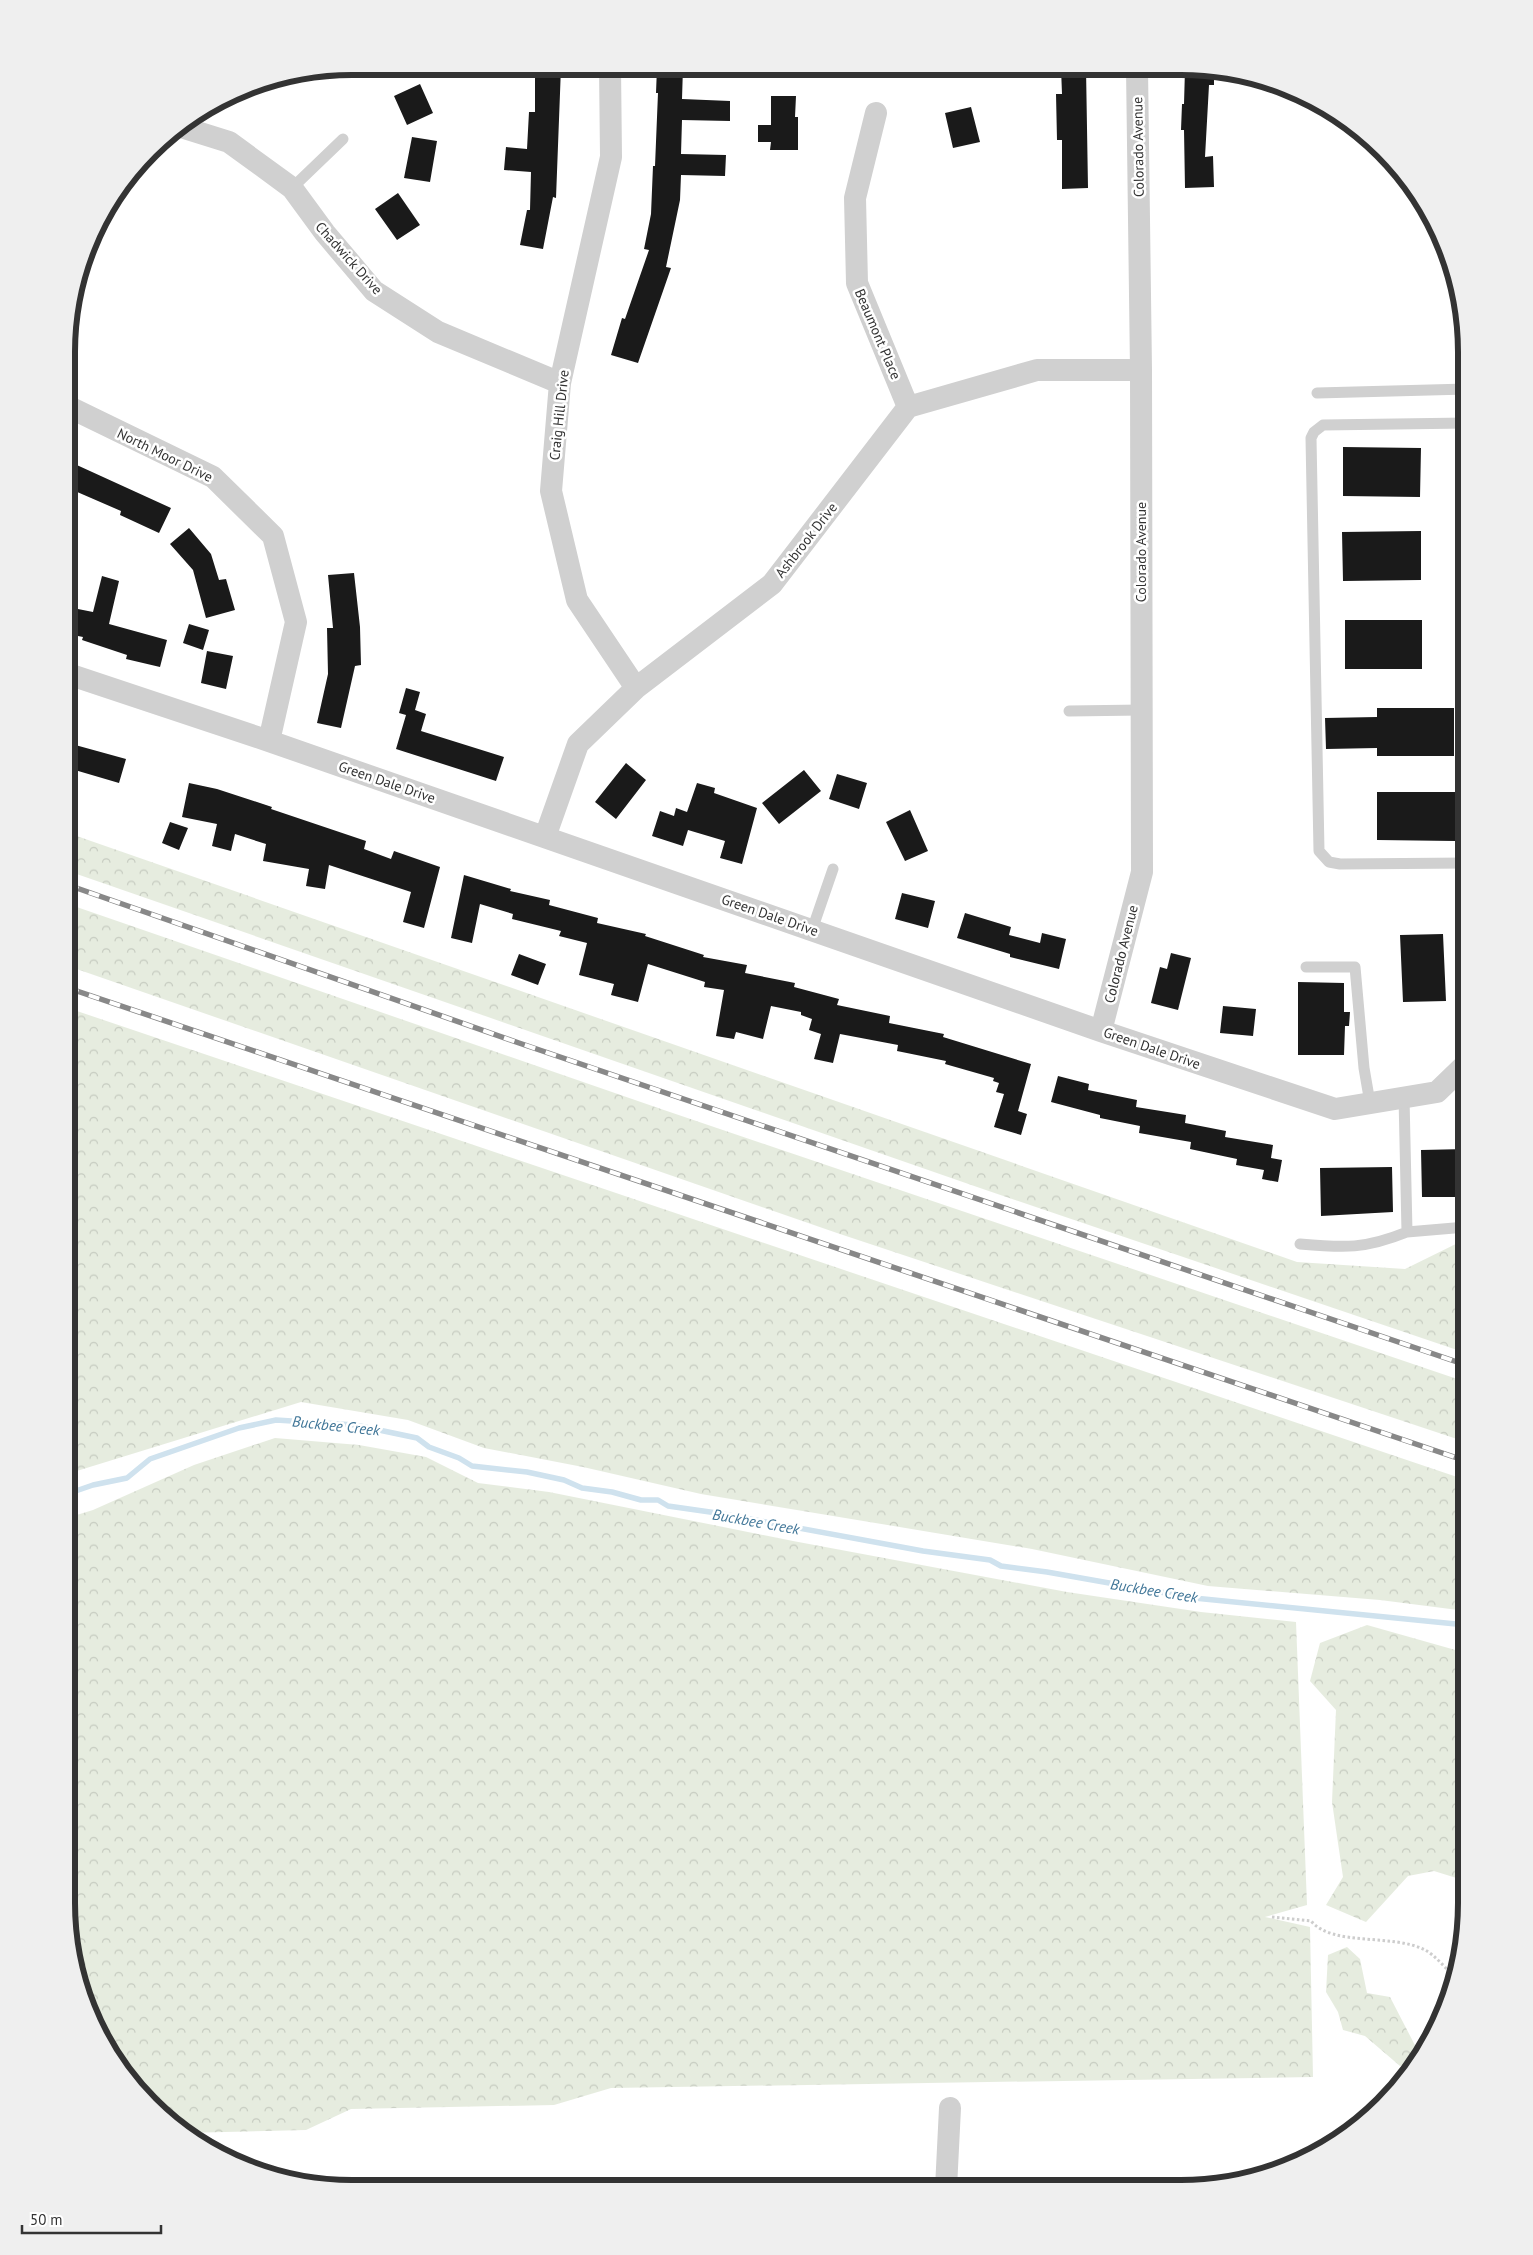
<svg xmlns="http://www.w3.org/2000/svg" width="1533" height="2255" font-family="'PT Sans',sans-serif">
  <defs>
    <pattern id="forest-crowns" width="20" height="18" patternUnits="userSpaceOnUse" patternTransform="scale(1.25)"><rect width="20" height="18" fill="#e6ecdf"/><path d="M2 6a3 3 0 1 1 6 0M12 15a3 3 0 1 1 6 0" fill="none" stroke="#c6cbc0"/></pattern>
  </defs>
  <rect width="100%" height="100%" fill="#fff"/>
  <path fill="url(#forest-crowns)" d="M68,833L1297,1262L1405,1269L1466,1239V1353L980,1188L68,871Z
    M68,904L661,1109L1466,1382V1442L837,1233L68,966Z
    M68,1008L1466,1480V1611L1380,1600L1208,1586L1032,1549L701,1494L583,1467L484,1448L408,1420L301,1402L67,1474Z
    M275,1438L359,1445L426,1457L478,1483L549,1492L793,1541L1067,1592L1201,1612L1296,1622L1307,1905L1265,1917L1310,1927L1313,2077L611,2088L554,2105L351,2109L306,2130L183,2133L178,2130L125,2077L88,2013L66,1903L67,1518L93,1510L194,1465Z
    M1367,1625L1466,1653V1881L1434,1871L1408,1876L1366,1922L1326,1905L1343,1877L1332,1802L1336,1710L1310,1681L1320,1643Z
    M1347,1947L1360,1959L1367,1993L1390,1997L1420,2055L1416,2063L1400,2066L1365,2036L1343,2030L1338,2012L1326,1992L1328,1955Z"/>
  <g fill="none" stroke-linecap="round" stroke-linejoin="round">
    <path stroke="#cfe2ee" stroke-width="5.5" d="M67,1494L93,1485L127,1478L150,1459L239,1428L276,1420L355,1425L417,1438L429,1447L459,1458L472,1466L527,1472L564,1480L582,1488L612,1492L641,1500H658L668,1506L717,1513L923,1551L990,1560L1001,1566L1047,1572L1194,1598L1466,1625"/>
  </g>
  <path fill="#1a1a1a" d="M535,67H561L556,198L553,197L543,249L520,245L527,210H530L531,172L504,170L506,147L527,149L529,112H535Z
    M657,67H683L682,99L730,101V121L682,120L681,154L726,155L725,176L681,175L680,200L666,267L671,268L638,363L611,355L622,318L625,319L649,250L644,249L651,214L653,166H655L658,93H656Z
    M1061,68H1086L1088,188L1062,189V140H1057L1056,94H1062Z
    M1185,69H1214V85H1209L1205,157L1213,156L1214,187L1185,188L1184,130H1181L1182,104H1184Z
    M420,84L433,113L407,125L394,96Z
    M771,96H796L795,117H798V150H770L771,142H758V125H771Z
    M971,107L980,142L953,148L945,113Z
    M412,137L437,141L430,182L404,178Z
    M398,193L420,225L397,240L375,209Z
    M1343,447L1421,448L1420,497L1343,496Z
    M68,461L171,508L159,533L120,515L121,511L68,488Z
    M189,528L211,554L219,580L226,579L235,610L206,618L193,570L170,544Z
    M1421,531V580L1343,581L1342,532Z
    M354,573L360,627L361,665L355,666L341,728L317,723L328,674L327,628H333L328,575Z
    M102,576L119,581L109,624L167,640L160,667L126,659L127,655L82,640L83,637L68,634V607L93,612Z
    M1345,620H1422V669H1345Z
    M189,624L209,630L203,650L183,643Z
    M207,651L233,656L226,689L201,683Z
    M406,688L420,692L415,710L426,714L421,731L504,757L496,781L396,749L406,715L399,713Z
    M1377,708H1454V756H1377V748L1326,749L1325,718L1377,717Z
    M68,743L126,759L119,783L68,768Z
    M626,763L646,780L616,819L595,802Z
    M804,770L821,791L779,824L762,803Z
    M837,774L867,783L859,809L829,799Z
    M189,783L217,789L272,807L271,809L366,841L364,849L391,859L394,851L440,867L424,928L403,922L411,892L329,865L325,889L306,886L309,869L263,861L266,844L235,834L231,851L212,846L217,824L182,817Z
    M697,783L715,788L714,793L757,808L742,864L720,858L725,841L688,830L683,846L652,836L660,811L674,816L676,808L687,812Z
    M1377,792H1455V841L1377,840Z
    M910,810L928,851L905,861L886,822Z
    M170,822L188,828L179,850L162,843Z
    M464,875L511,889L510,891L550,900L549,905L598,918L597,923L646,934L645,936L704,955L703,957L747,965L745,973L795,983L794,987L839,999L837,1005L890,1016L889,1023L944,1034L943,1037L1031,1064L1018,1111L1027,1114L1021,1135L994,1127L1004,1094L996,1092L999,1083L993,1081L994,1078L945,1064L946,1061L897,1051L898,1045L840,1034L833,1063L814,1059L821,1034L809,1030L812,1019L801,1015V1012L771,1006L763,1039L736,1032L734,1039L716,1036L724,990L704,987L705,982L648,964L638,1002L611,995L614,984L579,975L587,943L559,936L561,931L512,919L513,914L480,904L472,943L451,938Z
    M902,893L935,901L928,928L895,919Z
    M965,913L1011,927L1009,935L1040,943L1042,933L1066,939L1059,969L1010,957V954L957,938Z
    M1443,934L1446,1001L1403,1002L1400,935Z
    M1171,953L1191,958L1178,1010L1151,1003L1160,967L1167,969Z
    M519,954L546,964L538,985L511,975Z
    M1298,982L1344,983V1012H1350L1349,1026H1345L1344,1055H1298Z
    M1223,1006L1256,1009L1253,1036L1220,1033Z
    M1058,1076L1089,1084L1088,1090L1137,1100L1136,1107L1186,1115L1185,1123L1226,1131L1225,1137L1273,1145L1271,1158L1282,1160L1278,1182L1262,1179L1264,1170L1236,1165L1237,1159L1190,1149L1191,1142L1139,1133L1140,1126L1100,1118V1115L1051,1102Z
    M1466,1149V1194H1464V1197H1422L1421,1150Z
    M1392,1167L1393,1212L1321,1216L1320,1168Z"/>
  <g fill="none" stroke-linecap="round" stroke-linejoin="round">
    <path stroke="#cdcdcd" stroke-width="3" stroke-dasharray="2.5 2.5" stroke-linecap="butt" d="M1272,1917L1311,1921C1333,1947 1392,1933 1425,1950C1435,1955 1445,1968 1454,1976"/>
    <path stroke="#d0d0d0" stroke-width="11" d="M292,188L343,139
      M1317,393L1467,389
      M1069,711L1142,710
      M1467,863L1340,864L1329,862L1319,851L1311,438L1314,432L1323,425L1467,423
      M812,930L833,869
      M1306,967H1355L1364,1068L1370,1103
      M1407,1232L1466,1227
      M1300,1244C1345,1248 1365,1249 1407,1232L1404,1097"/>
    <path stroke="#d0d0d0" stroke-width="22" d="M610,67L611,157L560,383L551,491L577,600L636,688
      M876,113L855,198L857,283L908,407
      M181,127L229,142L292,188L325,233L374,291L438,332L560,383
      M69,407L213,477L273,536L296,622L269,741
      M68,674L269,741L1101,1031L1335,1109L1437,1092L1466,1064
      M545,837L578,744L636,688L772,584L908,407L1037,370H1141
      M1101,1031L1142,872L1141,370L1137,68
      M946,2188L950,2108"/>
    <defs>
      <path id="rail" d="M68,885L519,1043L1466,1365
        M68,988L1466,1461"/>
    </defs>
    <use href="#rail" stroke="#888" stroke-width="5.5"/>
    <use href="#rail" stroke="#fff" stroke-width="4" stroke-dasharray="11" stroke-linecap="butt"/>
  </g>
  <g text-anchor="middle" stroke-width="5" stroke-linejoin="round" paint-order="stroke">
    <g font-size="14" fill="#333" stroke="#fff">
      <text transform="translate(1138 147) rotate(-91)" y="5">Colorado Avenue</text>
      <text transform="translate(349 258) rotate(48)" y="5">Chadwick Drive</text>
      <text transform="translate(878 334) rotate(67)" y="5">Beaumont Place</text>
      <text transform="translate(559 415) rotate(-84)" y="5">Craig Hill Drive</text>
      <text transform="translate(165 455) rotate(26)" y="5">North Moor Drive</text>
      <text transform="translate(806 540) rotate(-52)" y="5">Ashbrook Drive</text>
      <text transform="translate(1141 552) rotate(-90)" y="5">Colorado Avenue</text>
      <text transform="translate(387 782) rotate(19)" y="5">Green Dale Drive</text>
      <text transform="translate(770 915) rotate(19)" y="5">Green Dale Drive</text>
      <text transform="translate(1121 954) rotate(-76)" y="5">Colorado Avenue</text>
      <text transform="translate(1152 1048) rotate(19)" y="5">Green Dale Drive</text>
    </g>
    <g font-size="15" font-style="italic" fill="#3f7597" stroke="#fff">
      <text transform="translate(336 1426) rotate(6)" y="5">Buckbee Creek</text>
      <text transform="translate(756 1522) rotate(10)" y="5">Buckbee Creek</text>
      <text transform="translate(1154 1591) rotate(9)" y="5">Buckbee Creek</text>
    </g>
  </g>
  <path d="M0 0H1533V2255H0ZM352 75H1181A277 277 0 0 1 1458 352V1903A277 277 0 0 1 1181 2180H352A277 277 0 0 1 75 1903V352A277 277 0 0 1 352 75Z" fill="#efefef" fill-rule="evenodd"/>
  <path fill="none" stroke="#333" stroke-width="6" d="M352 75H1181A277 277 0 0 1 1458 352V1903A277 277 0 0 1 1181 2180H352A277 277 0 0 1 75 1903V352A277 277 0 0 1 352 75Z"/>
  <path d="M22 2225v8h139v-8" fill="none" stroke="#333333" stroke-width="2.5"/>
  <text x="30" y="2225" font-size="15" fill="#333333" stroke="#ffffff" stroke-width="4" paint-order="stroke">50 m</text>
</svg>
